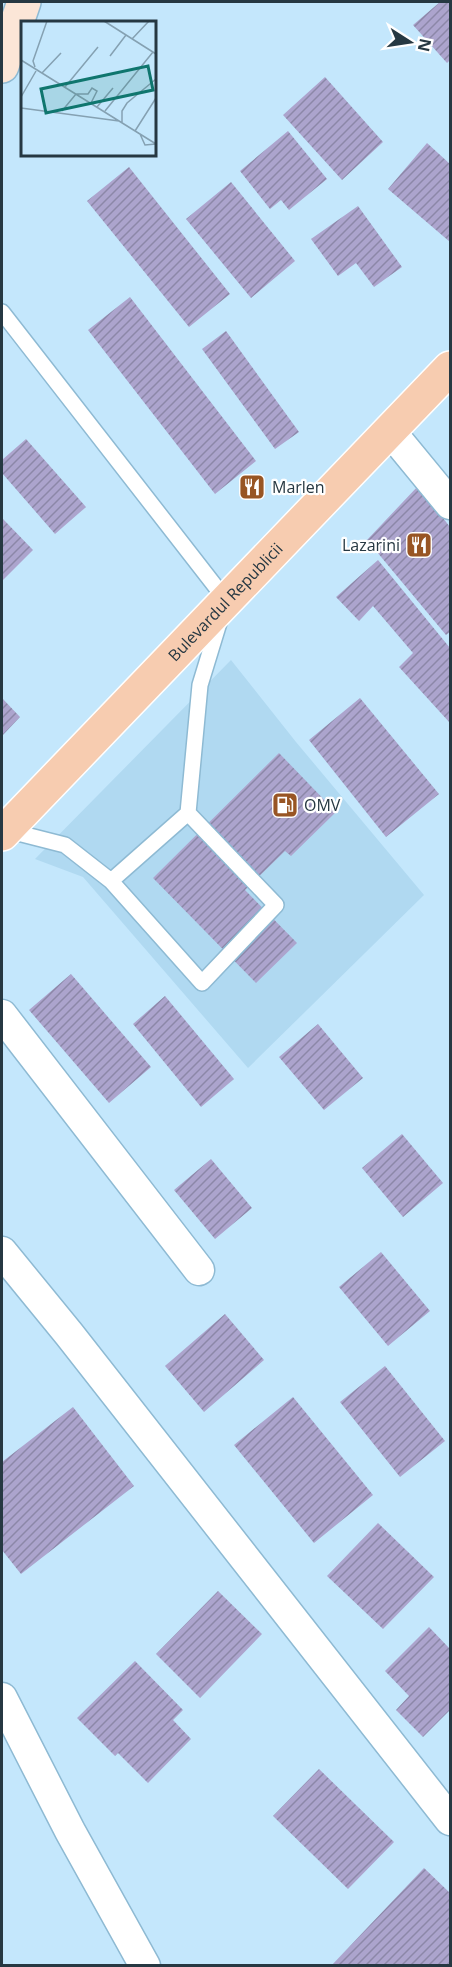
<svg xmlns="http://www.w3.org/2000/svg" width="452" height="1967" font-family="'Open Sans',sans-serif">
  <defs>
    <pattern id="building-hatch" width="6" height="6" patternUnits="userSpaceOnUse" patternTransform="scale(1.5)"><rect width="6" height="6" fill="#aca4cd"/><path d="M-1 1l2-2M0 6l6-6M5 7l2-2" fill="none" stroke="#8c87a8"/></pattern>
  </defs>
  <rect width="100%" height="100%" fill="#c4e7fc"/>
  <path fill="#b0d9f1" d="M231,660L296,742L424,895L248,1068L83,877L35,859Z"/>
  <path fill="url(#building-hatch)" d="M440,2L450,3V60L447,63L413,25Z
    M325,77L383,142L342,180L283,115Z
    M288,131L327,179L289,210L281,200L270,209L240,171Z
    M427,143L450,164V242L388,189Z
    M129,167L230,294L189,327L87,201Z
    M231,182L295,261L251,298L186,219Z
    M358,206L402,267L374,287L356,263L338,276L311,239Z
    M130,297L256,461L215,494L88,330Z
    M226,331L299,432L275,449L202,349Z
    M26,439L86,507L55,534L2,473V460Z
    M418,486L450,527V632L446,635L367,540Z
    M2,518L33,550L2,581Z
    M378,560L450,648V723L399,667L413,653L373,606L359,621L336,597Z
    M2,698L20,717L2,736Z
    M360,698L439,794L386,837L309,740Z
    M279,753L336,812L291,856L285,851L245,890L297,943L256,983L153,878Z
    M71,974L151,1067L109,1103L29,1010Z
    M165,996L234,1079L201,1107L133,1024Z
    M318,1024L363,1078L324,1110L279,1057Z
    M402,1134L443,1183L403,1217L362,1168Z
    M211,1159L252,1208L215,1239L174,1190Z
    M381,1252L430,1311L388,1346L339,1287Z
    M225,1314L264,1360L204,1412L165,1366Z
    M385,1366L445,1441L400,1477L340,1402Z
    M293,1397L373,1495L314,1543L234,1445Z
    M73,1407L134,1486L21,1574L2,1550V1462Z
    M378,1523L434,1577L383,1629L327,1576Z
    M218,1591L262,1634L200,1698L156,1654Z
    M429,1627L450,1649V1710L423,1737L396,1710L409,1696L385,1671Z
    M135,1661L183,1710L173,1720L191,1739L148,1783L118,1753L115,1756L77,1718Z
    M319,1769L394,1842L348,1889L273,1816Z
    M424,1868L450,1893V1962L447,1966H331Z"/>
  <g fill="none" stroke-linecap="round" stroke-linejoin="round">
    <defs>
      <path id="lane" d="M2,312L226,600L200,685L188,813L111,881
        M6,830L65,845L111,881L202,983L276,905L188,813"/>
      <path id="street" d="M390,431L450,504
        M2,1015L199,1270
        M2,1252L69,1334L450,1820
        M2,1698L70,1831L145,1966"/>
      <path id="secondary" d="M2,66L24,2"/>
      <g id="primary">
        <path id="s1" d="M2,834L450,368"/>
      </g>
    </defs>
    <use href="#lane" stroke="#8ebad3" stroke-width="18"/>
    <use href="#street" stroke="#8ebad3" stroke-width="33"/>
    <use href="#secondary" stroke="#8ebad3" stroke-width="36"/>
    <use href="#primary" stroke="#fff" stroke-width="36"/>
    <use href="#lane" stroke="#fff" stroke-width="15"/>
    <use href="#street" stroke="#fff" stroke-width="30"/>
    <use href="#secondary" stroke="#fbe6d7" stroke-width="33"/>
    <use href="#primary" stroke="#f7ccb0" stroke-width="33"/>
  </g>
  <defs>
    <symbol id="restaurant-square" viewBox="-11 -11 22 22"><rect x="-9" y="-9" width="18" height="18" rx="4" fill="#985524" stroke="#fff"/><path d="M-5-6h1v4h1v-4h1v4h1v-4h1v5L-1.5 .5V6h-2V.5L-5-1ZM5-6V6H3V1.5H1.5Q1.5-4 5-6Z" fill="#fff"/></symbol>
    <symbol id="fuel-square" viewBox="-11 -11 22 22"><rect x="-9" y="-9" width="18" height="18" rx="4" fill="#985524" stroke="#fff"/><path d="M-5.5-6h7V0h2V4h1.3V-2.5L3-4.5l.8-.8L6-3V5H2.5V1h-1V6h-7ZM-4.2-4.7v3.2H.2V-4.7Z" fill="#fff"/></symbol>
  </defs>
  <g fill-rule="evenodd">
    <use href="#restaurant-square" x="237" y="472" width="30" height="30"/>
    <use href="#restaurant-square" x="404" y="530" width="30" height="30"/>
    <use href="#fuel-square" x="270" y="790" width="30" height="30"/>
  </g>
  <g text-anchor="middle" stroke-width="4.5" stroke-linejoin="round" paint-order="stroke">
    <g font-size="16" fill="#263842" stroke="#fff" text-anchor="start">
      <text x="272" y="493">Marlen</text>
      <text x="400" y="551" text-anchor="end">Lazarini</text>
      <text x="304" y="811">OMV</text>
    </g>
    <g font-size="16" fill="#263842" stroke="#fff">
      <text dy="6" stroke="none"><textPath href="#s1" startOffset="322">Bulevardul Republicii</textPath></text>
    </g>
  </g>
  <g transform="translate(21 21)">
    <rect width="135" height="135" fill="#c4e7fc"/>
    <path fill="none" stroke="#85a1b2" stroke-width="1.5" d="M83,0L135,33M111,18L128,0M89,35L105,14M0,39L135,123M14,46L12,40L26,0M21,52L40,32M44,66L77,26M0,76L15,50M76,86L92,67M0,87L98,100M41,90L55,73H67L71,67L76,70L70,82M84,90L132,31M101,102V90L106,82L135,58M114,110L135,77M119,113L124,124L135,123"/>
    <path fill="#0f766e" fill-opacity="0.15" stroke="#0f766e" stroke-width="3" d="M127,45L132,69L25,92L20,68Z"/>
    <rect width="135" height="135" fill="none" stroke="#263842" stroke-width="3"/>
  </g>
  <rect width="452" height="1967" fill="none" stroke="#263842" stroke-width="6"/>
  <g transform="translate(410 42) rotate(102)" stroke="#ffffff" stroke-width="4.5" paint-order="stroke">
  <path d="M0-4.5L10 22L0 15L-10 22Z" fill="#263842"/>
  <text y="-9" font-size="16" font-weight="bold" text-anchor="middle" fill="#263842">N</text>
  </g>
</svg>
